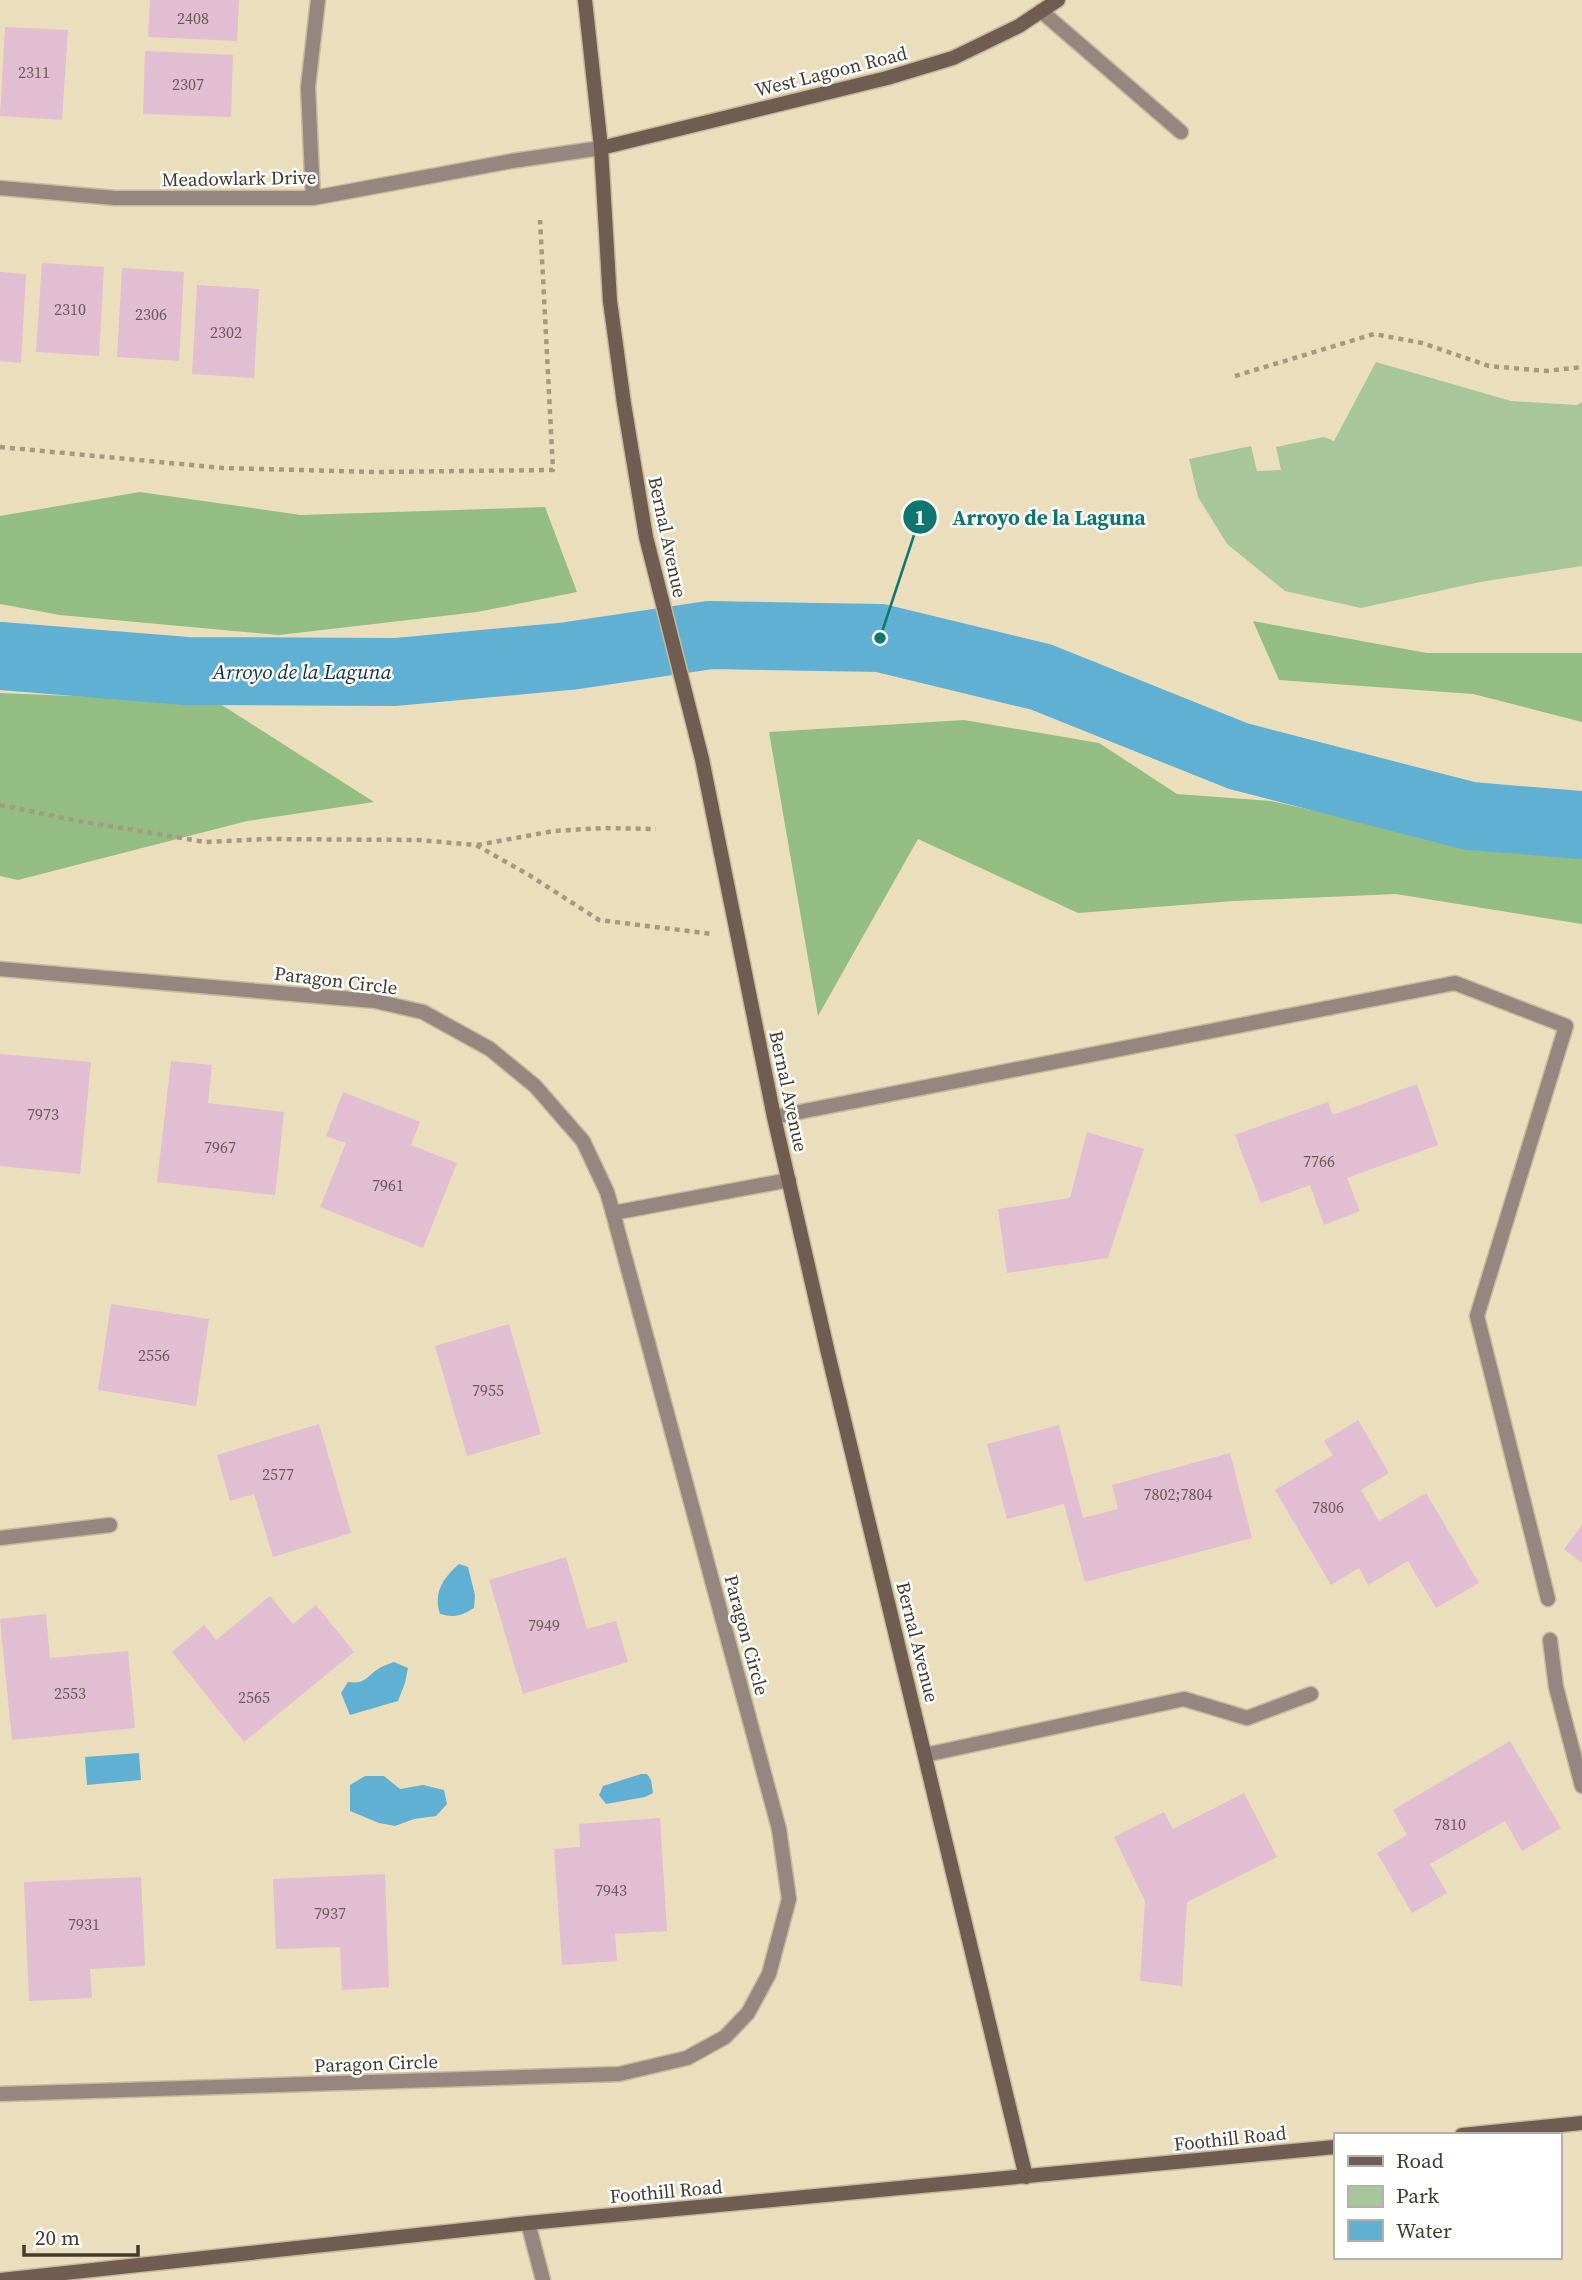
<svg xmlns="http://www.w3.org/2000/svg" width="1582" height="2280" font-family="'Source Serif 4',serif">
  <rect width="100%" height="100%" fill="#ebdebc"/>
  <path fill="#a8c69c" d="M1376,362L1511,401L1577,405L1582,402V566L1480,582L1361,608L1285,591L1227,544L1198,497L1189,459L1251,446L1257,471L1281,470L1276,447L1324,437L1334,441Z"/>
  <path fill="#93bd82" d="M140,492L301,515L545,507L577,592L477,612L279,635L60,615L0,604V516Z
    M1253,621L1427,653H1582V722L1473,694L1279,680Z
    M0,693L217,702L374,802L247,821L18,880L0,876Z
    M964,720L1099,743L1177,794L1271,801L1458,843L1582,854V924L1396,894L1234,901L1078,913L918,839L818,1016L769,732Z"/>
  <path fill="#60b0d4" d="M459,1564L468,1567L475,1595L474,1608C461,1616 455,1618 440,1614C433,1593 443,1578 459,1564Z
    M394,1662L408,1668L405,1683L398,1701L350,1715L341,1693L348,1682C365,1684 365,1678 378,1669C382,1666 389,1664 394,1662Z
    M139,1753L141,1780L87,1785L85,1757Z
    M641,1774H647L651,1780L653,1793L645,1797L606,1804L599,1795L603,1786Z
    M365,1776H384L400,1789L423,1785L444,1790L447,1804L436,1816L414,1819L395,1826L379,1823L350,1811V1785Z"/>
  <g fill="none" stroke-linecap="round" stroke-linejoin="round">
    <path stroke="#60b0d4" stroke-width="68" d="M0,656L186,671L395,672L569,656L710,635L880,638L1041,677L1238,756L1470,816L1582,825"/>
  </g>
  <path fill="#e1bed2" d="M150,0H239L237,41L148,37Z
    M5,27L68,30L62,120L0,116Z
    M145,51L233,55L231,117L143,114Z
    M42,263L104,267L99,356L36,352Z
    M122,268L184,272L179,361L117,357Z
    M0,272L26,274L21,363L0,361Z
    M197,285L259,289L254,378L192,374Z
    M0,1054L91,1062L80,1174L0,1166Z
    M171,1061L212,1065L208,1103L284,1112L275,1195L157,1182Z
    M1417,1084L1438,1145L1347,1178L1360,1211L1324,1225L1310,1185L1261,1203L1235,1135L1328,1102L1333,1115Z
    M343,1092L420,1122L411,1145L457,1163L423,1248L320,1207L346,1143L326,1136Z
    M1087,1132L1144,1149L1108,1258L1007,1273L998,1209L1070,1198Z
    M111,1304L209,1319L196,1406L98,1390Z
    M509,1324L541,1434L467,1456L435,1346Z
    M1358,1420L1389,1473L1361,1490L1379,1521L1426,1493L1479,1583L1436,1608L1408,1561L1368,1585L1359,1568L1331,1585L1275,1490L1333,1455L1324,1441Z
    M319,1424L351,1533L273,1557L254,1494L230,1501L217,1455Z
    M1059,1425L1083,1518L1118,1509L1112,1485L1230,1453L1252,1538L1085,1582L1064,1504L1007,1519L987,1444Z
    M1582,1525V1563L1564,1549Z
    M566,1557L587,1629L616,1621L628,1662L523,1694L489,1580Z
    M270,1596L293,1624L316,1605L354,1652L244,1742L172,1652L204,1625L216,1640Z
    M46,1614L50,1658L128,1651L135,1728L12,1740L0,1619Z
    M1510,1741L1561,1828L1522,1851L1505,1821L1430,1864L1447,1893L1412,1913L1377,1853L1407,1835L1393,1810Z
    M1244,1793L1277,1857L1187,1902L1182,1986L1140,1981L1145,1901L1114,1837L1164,1812L1173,1829Z
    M660,1818L667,1931L615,1934L617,1961L562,1965L554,1849L580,1847L579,1824Z
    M385,1874L389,1987L342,1990L340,1947L276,1949L273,1879Z
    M141,1877L145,1966L90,1969L92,1998L29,2001L24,1882Z"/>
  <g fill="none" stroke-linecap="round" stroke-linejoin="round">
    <defs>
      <path id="lane" d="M1041,11L1181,132
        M774,1117L1455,983L1566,1026L1477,1316L1548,1599
        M613,1213L789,1180
        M1550,1640L1556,1687L1582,1786
        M925,1755L1184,1699L1247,1718L1311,1694"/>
      <path id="street" d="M0,188L115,198H313L512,161L601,148
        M313,198L308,87L318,0
        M0,969L375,1001L423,1012L490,1049L535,1086L583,1141L607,1192L613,1213L779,1829L789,1899L769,1974L748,2013L725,2037L687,2058L619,2074L0,2094
        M0,1538L110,1525
        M528,2223L543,2280"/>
      <path id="secondary" d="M585,0L601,148L610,301L624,404L646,537L702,759L774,1117L828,1353L1026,2177
        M601,148L887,78L953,58L1019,26L1058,0
        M1462,2135L1582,2123
        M0,2280L528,2223L1335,2147"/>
    </defs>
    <use href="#lane" stroke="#c6ba9d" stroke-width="17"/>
    <use href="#street" stroke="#c6ba9d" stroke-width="17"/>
    <use href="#secondary" stroke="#c6ba9d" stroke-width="17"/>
    <path stroke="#a39a81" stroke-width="4.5" stroke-dasharray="5 5" stroke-linecap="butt" d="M1235,376L1374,334L1422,343L1489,366L1546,371L1582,367
      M0,447L223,468L376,472L553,470L540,220
      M0,805L68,819L205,842L267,839L418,840L476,845L529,875L599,920L712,934
      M477,845L554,831L603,828L656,829"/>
    <use href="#lane" stroke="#95867f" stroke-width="14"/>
    <use href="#street" stroke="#95867f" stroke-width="14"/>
    <use href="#secondary" stroke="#715c52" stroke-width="14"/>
  </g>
  <g text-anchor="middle" stroke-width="5" stroke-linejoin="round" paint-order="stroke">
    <g font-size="16" fill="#695c58">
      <text x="193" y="24">2408</text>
      <text x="34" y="78">2311</text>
      <text x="188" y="90">2307</text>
      <text x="70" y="315">2310</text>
      <text x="151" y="320">2306</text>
      <text x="226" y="338">2302</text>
      <text x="43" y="1120">7973</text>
      <text x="220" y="1153">7967</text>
      <text x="1319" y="1167">7766</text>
      <text x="388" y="1191">7961</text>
      <text x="154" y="1361">2556</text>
      <text x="488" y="1396">7955</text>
      <text x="278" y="1480">2577</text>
      <text x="1178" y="1500">7802;7804</text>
      <text x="1328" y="1513">7806</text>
      <text x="544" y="1631">7949</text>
      <text x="70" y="1699">2553</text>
      <text x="254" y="1703">2565</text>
      <text x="1450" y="1830">7810</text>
      <text x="611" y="1896">7943</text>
      <text x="330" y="1919">7937</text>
      <text x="84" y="1930">7931</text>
    </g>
    <g font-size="19" fill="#413c2f" stroke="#fff">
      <text transform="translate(831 71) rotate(-14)" y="7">West Lagoon Road</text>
      <text transform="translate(239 178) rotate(-1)" y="7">Meadowlark Drive</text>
      <text transform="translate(668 537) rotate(78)" y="7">Bernal Avenue</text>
      <text transform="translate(336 980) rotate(7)" y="7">Paragon Circle</text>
      <text transform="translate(789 1091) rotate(78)" y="7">Bernal Avenue</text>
      <text transform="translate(747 1635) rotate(75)" y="7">Paragon Circle</text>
      <text transform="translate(918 1642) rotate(76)" y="7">Bernal Avenue</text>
      <text transform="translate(376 2063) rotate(-2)" y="7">Paragon Circle</text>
      <text transform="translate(1230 2138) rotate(-6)" y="7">Foothill Road</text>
      <text transform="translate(666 2191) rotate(-5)" y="7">Foothill Road</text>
    </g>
    <g font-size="21" font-style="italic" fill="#0e3343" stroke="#fff">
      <text x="302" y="679">Arroyo de la Laguna</text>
    </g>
  </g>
  <path fill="none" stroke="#0f766e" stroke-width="2.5" d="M880 638L920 517"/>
  <g fill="#0f766e" stroke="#fff" stroke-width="2.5">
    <circle cx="880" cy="638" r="7"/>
    <circle cx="920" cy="517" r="18"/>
  </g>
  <g font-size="21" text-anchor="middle" font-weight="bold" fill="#fff">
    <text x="920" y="525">1</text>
  </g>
  <g font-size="21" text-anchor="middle" font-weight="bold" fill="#0f766e" stroke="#fff" stroke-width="5" stroke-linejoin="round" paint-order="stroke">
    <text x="1049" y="525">Arroyo de la Laguna</text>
  </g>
  <rect x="1334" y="2133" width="228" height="126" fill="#ffffff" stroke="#b3b1ac" stroke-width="2"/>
  <rect x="1348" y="2156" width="35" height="10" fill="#715c52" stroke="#b3b1ac" stroke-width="2"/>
  <text x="1396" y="2168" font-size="21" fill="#413c2f">Road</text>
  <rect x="1348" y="2186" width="35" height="21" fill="#a8c69c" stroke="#b3b1ac" stroke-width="2"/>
  <text x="1396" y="2203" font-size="21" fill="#413c2f">Park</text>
  <rect x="1348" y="2220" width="35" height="21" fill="#60b0d4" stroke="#b3b1ac" stroke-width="2"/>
  <text x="1396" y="2238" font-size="21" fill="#413c2f">Water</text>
  <path d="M24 2245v10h114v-10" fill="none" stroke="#413c2f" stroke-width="3.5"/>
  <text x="35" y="2245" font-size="21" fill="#413c2f" stroke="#ffffff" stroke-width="5" paint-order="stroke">20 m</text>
</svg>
